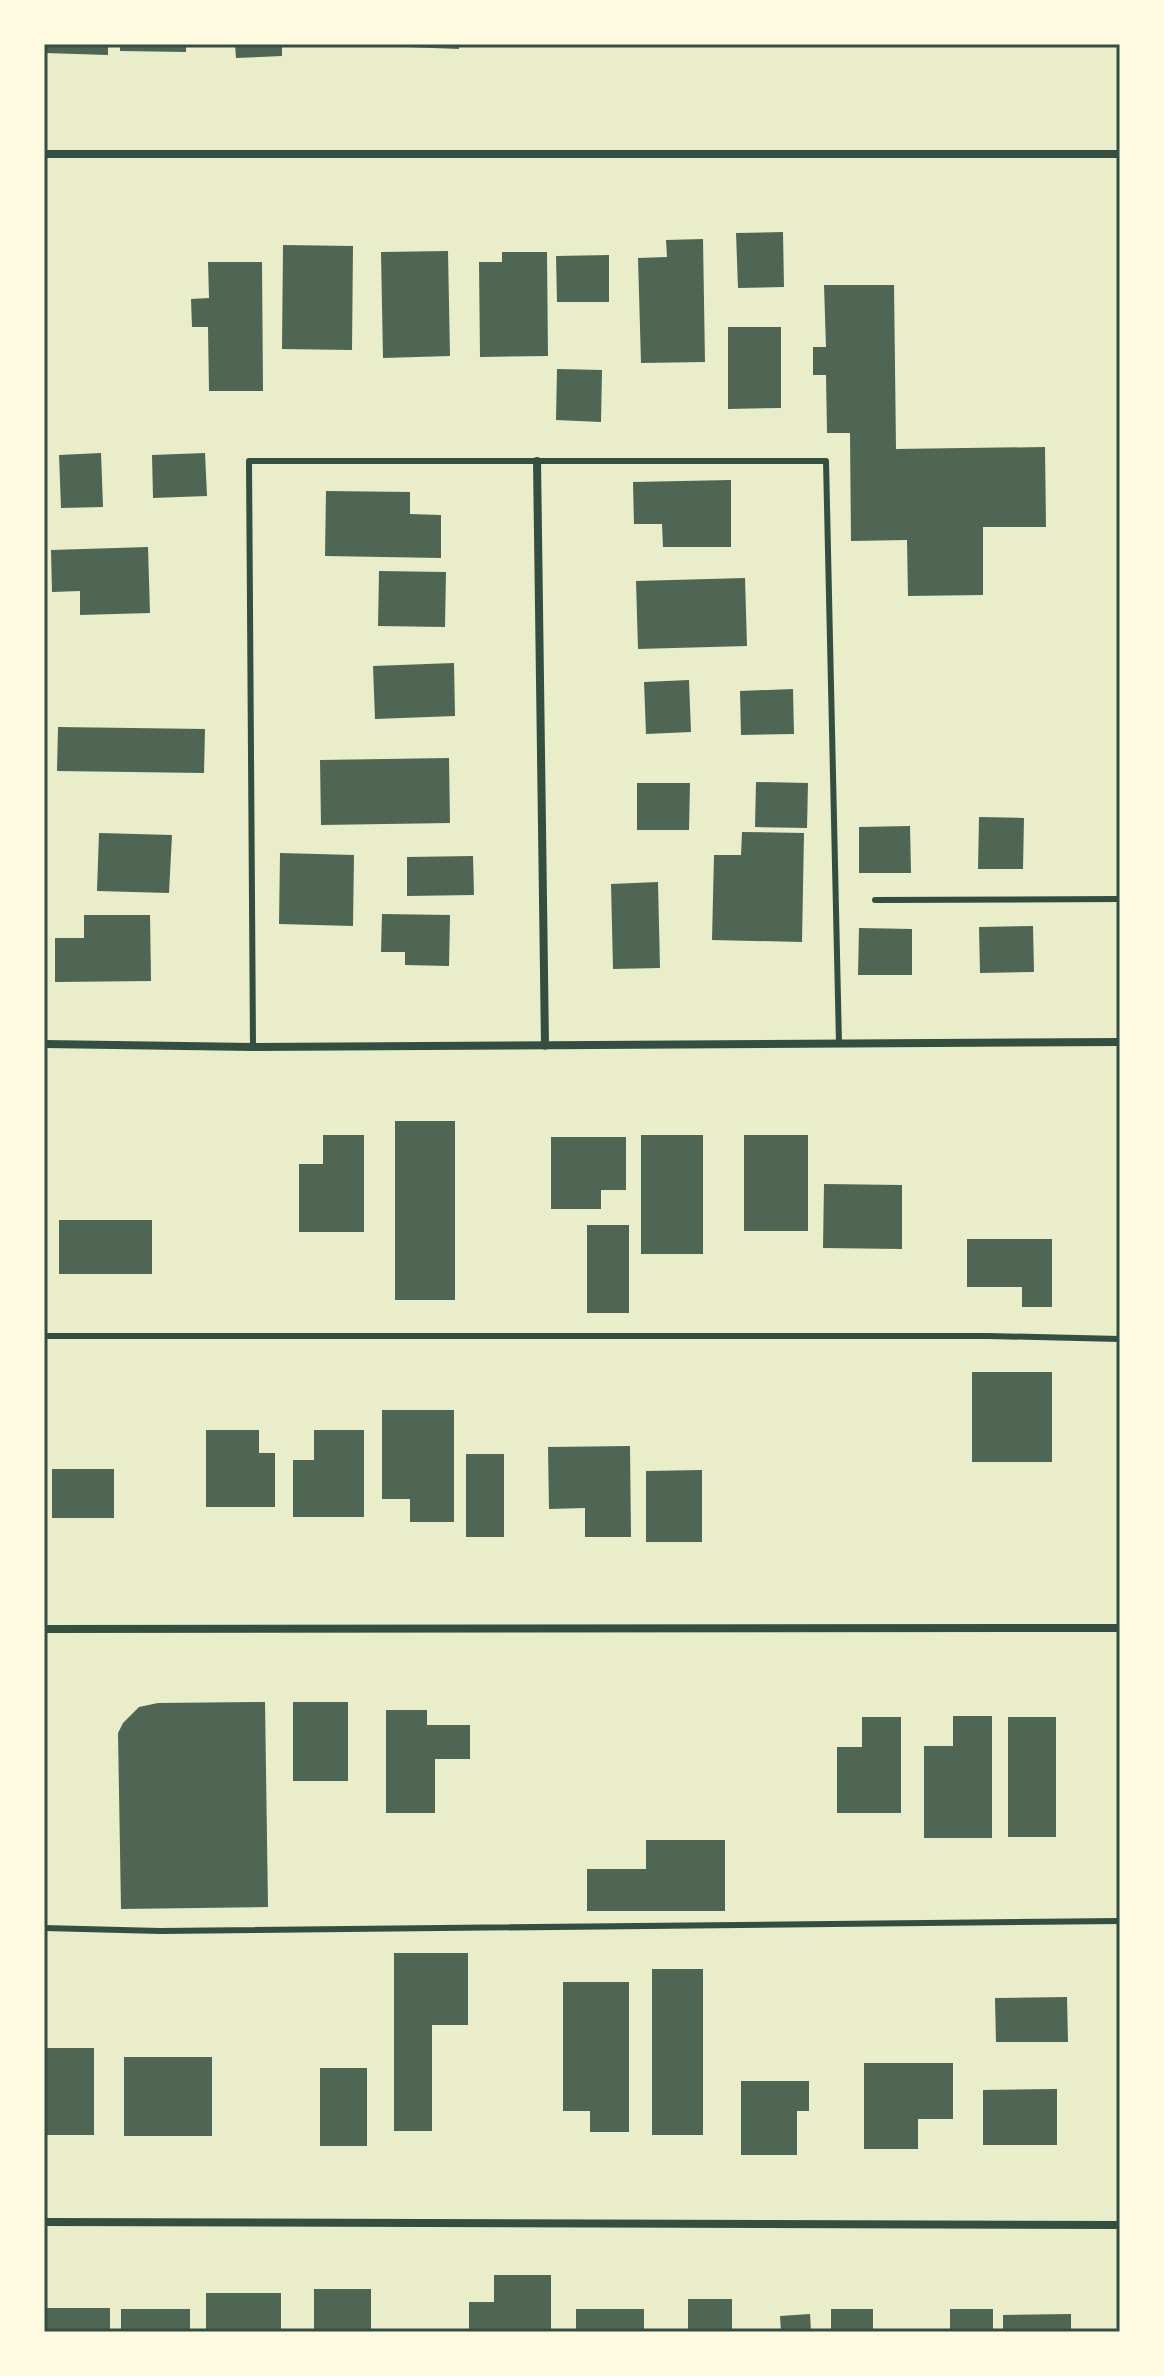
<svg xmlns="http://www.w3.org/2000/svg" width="1164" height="2376" font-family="'Times New Roman',serif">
  <rect width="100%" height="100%" fill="#e9edc9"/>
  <path fill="#4f6655" d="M44,44H108V55L44,53Z
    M120,44H186V52L120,51Z
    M235,44H282V56L236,58Z
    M407,44H459V49L407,47Z
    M783,232L784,287L738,288L736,233Z
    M703,239L705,362L641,363L638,258L667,257L666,240Z
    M283,245L353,246L352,350L282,349Z
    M448,251L450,356L383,358L381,252Z
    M502,252H547L548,356L480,357L479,262H502Z
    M609,255V302H557L556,256Z
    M208,262H262L263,391H209L208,327H192L191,299L209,298Z
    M824,285H894L896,449L1045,447L1046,527H983V595L908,596L907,540L851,541L850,433H827L826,375H813V347H826Z
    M728,327H781V408L728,409Z
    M557,369L602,370L601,422L556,420Z
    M101,453L103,507L61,508L59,455Z
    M205,453L207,496L153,498L152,455Z
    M731,480V547H663L662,524H634L633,482Z
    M326,491L410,492V514L441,515V558L325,556Z
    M148,547L150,613L80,615V591L52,592L51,550Z
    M379,571L446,572L445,627L378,626Z
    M745,578L747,646L638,649L636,581Z
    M454,663L455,716L375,719L373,666Z
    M689,680L691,732L646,734L644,682Z
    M793,689L794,734L741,735L740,691Z
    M58,727L205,729L204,773L57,771Z
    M449,758L450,823L321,825L320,760Z
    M756,782L808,783L807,828L755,827Z
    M637,783H690L689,830H637Z
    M979,817L1024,818L1023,869H978Z
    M910,826L911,873H859V827Z
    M742,832L804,833L802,942L712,940L714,855H741Z
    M99,833L172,835L169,893L97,891Z
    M280,853L354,855L353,926L279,924Z
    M473,856L474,895L407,896V857Z
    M658,882L660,968L613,969L611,884Z
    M382,914L450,915L449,966L405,965V952H381Z
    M84,915H150L151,981L55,982V938H84Z
    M1033,926L1034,972L980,973L979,927Z
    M859,928L912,929V975H858Z
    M395,1121H455V1300H395Z
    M323,1135H364V1232H299V1164H323Z
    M641,1135H703V1254H641Z
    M744,1135H808V1231H744Z
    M551,1137H626V1190H601V1209H551Z
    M824,1184L902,1185V1249L823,1248Z
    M59,1220H152V1274H59Z
    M587,1225H629V1313H587Z
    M967,1239H1052V1307H1022V1287H967Z
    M972,1372H1052V1462H972Z
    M382,1410H454V1522H410V1499H382Z
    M206,1430H259V1453H275V1507H206Z
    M314,1430H364V1517H293V1460H314Z
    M630,1446L631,1537H585V1508L549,1509L548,1447Z
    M466,1454H504V1537H466Z
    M52,1469H114V1518H52Z
    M702,1470V1542H646V1471Z
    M265,1702L268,1907L121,1909L118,1733L123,1723L139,1707L158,1703Z
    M293,1702H348V1781H293Z
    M386,1710H427V1725H470V1759H435V1813H386Z
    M953,1716H992V1838H924V1746H953Z
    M862,1717H901V1813H837V1747H862Z
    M1008,1717H1056V1837H1008Z
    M646,1840H725V1911H587V1869H646Z
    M394,1953H468V2025H432V2131H394Z
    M652,1969H703V2135H652Z
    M563,1982H629V2132H590V2111H563Z
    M1067,1997L1068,2042H996L995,1998Z
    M44,2048H94V2135H44Z
    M124,2057H212V2136H124Z
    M864,2063H953V2119H918V2149H864Z
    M320,2068H367V2146H320Z
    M741,2081H809V2111H797V2155H741Z
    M1057,2089V2145H983V2090Z
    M494,2275H551V2332H469V2302H494Z
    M314,2289H371V2332H314Z
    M206,2293H281V2332H206Z
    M688,2299H732V2332H688Z
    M44,2308H110V2332H44Z
    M121,2309H190V2332H121Z
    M576,2309H644V2332H576Z
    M831,2309H873V2332H831Z
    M950,2309H993V2332H950Z
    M810,2314L811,2332H781L780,2316Z
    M1071,2314V2332H1003V2315Z"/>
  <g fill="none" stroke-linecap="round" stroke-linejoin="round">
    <path stroke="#344e41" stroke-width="6" d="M875,900L1120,899
      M253,1047L249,461H826L839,1044
      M44,1336H989L1120,1339
      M44,1928L160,1931L1120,1921"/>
    <path stroke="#344e41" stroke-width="8" d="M44,154H1120
      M537,461L545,1046
      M44,1044L253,1047L1120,1042
      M44,1629L1120,1628
      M44,2222L1120,2225"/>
  </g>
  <rect width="1164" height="2376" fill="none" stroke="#fefae0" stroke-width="92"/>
  <rect x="46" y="46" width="1072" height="2284" fill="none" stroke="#344e41" stroke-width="3"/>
</svg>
